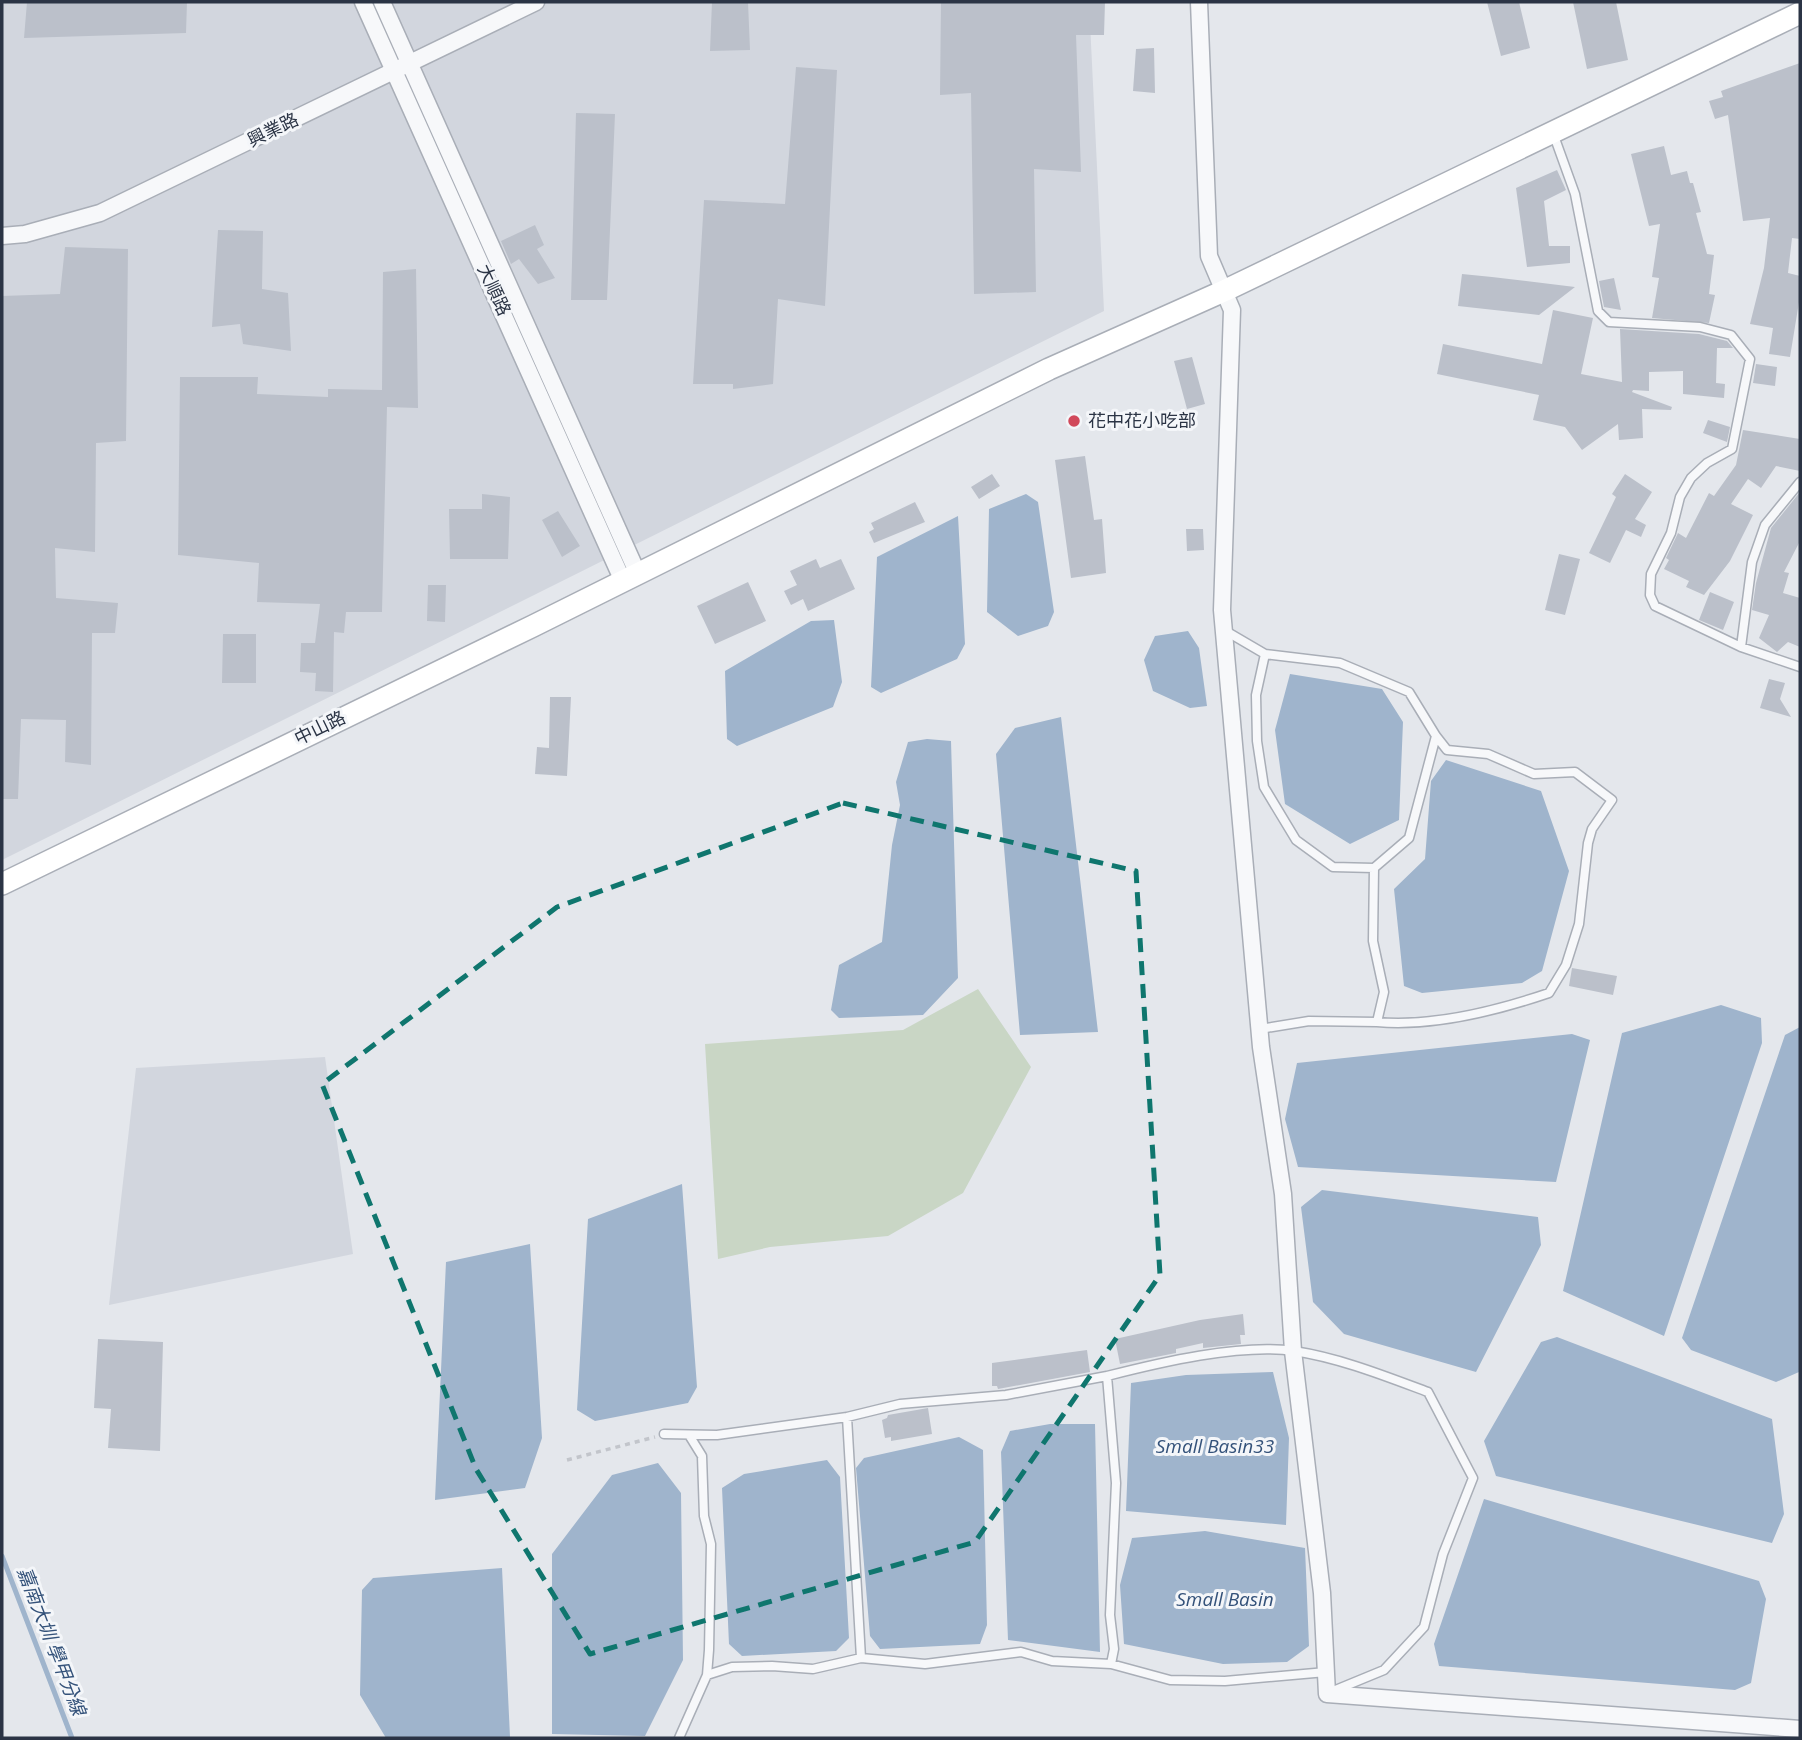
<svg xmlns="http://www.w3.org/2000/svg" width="1802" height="1740" font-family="'Open Sans','Noto Sans TC',sans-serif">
  <rect width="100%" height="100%" fill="#e4e7ec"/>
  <path fill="#d2d6de" d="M2,2H1089L1104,311L2,860Z
    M325,1057L353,1254L109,1305L136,1068Z"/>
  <path fill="#c9d6c5" d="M978,989L1031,1067L963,1193L888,1236L770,1247L718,1259L705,1044L903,1030Z"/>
  <path fill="#9fb4cc" d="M1026,494L1038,502L1054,612L1048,626L1018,636L987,612L989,509Z
    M958,516L965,644L957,659L881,693L871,687L877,557Z
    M834,620L842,682L833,707L737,746L727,739L725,671L811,621Z
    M1188,631L1199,648L1207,706L1190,708L1153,691L1144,660L1155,636Z
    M1290,674L1382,689L1403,722L1399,820L1350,844L1285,804L1275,730Z
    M1061,717L1098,1032L1020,1035L996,754L1015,728Z
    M927,739L951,741L958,978L923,1015L839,1018L831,1010L839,965L882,942L892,845L900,805L896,782L908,742Z
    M1446,760L1541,791L1569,871L1542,971L1522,983L1422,993L1404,986L1394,889L1425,859L1431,781Z
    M1721,1005L1761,1018L1762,1043L1664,1336L1563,1291L1622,1033Z
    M1800,1027V1367L1799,1372L1776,1382L1691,1350L1682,1338L1785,1035Z
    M1572,1034L1590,1040L1556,1182L1298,1167L1285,1119L1297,1063Z
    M682,1184L697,1387L688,1403L595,1421L577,1410L588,1219Z
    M1322,1190L1538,1217L1541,1245L1476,1372L1344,1334L1313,1302L1301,1207Z
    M530,1244L542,1438L525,1488L435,1500L446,1262Z
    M1557,1337L1772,1419L1784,1514L1772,1543L1496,1476L1484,1441L1541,1342Z
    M1273,1372L1289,1438L1286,1525L1126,1511L1131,1383L1186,1375Z
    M1050,1424H1095L1100,1652L1008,1640L1001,1452L1010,1431Z
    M959,1437L983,1450L987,1625L980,1644L880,1649L870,1636L856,1468L864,1458Z
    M827,1460L840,1477L849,1638L836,1651L742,1656L729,1644L722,1488L744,1474Z
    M658,1463L681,1493L683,1660L645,1736L552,1734V1554L612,1475Z
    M1484,1499L1759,1581L1766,1599L1751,1683L1735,1690L1439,1666L1434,1644Z
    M1205,1531L1305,1548L1309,1646L1287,1662L1223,1664L1124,1644L1120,1585L1132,1538Z
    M502,1568L510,1737L386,1738L360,1695L362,1590L373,1578Z"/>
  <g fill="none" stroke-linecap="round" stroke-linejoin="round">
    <path stroke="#9fb4cc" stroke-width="5" d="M2,1556L72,1738"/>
  </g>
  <path fill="#bbc0ca" d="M27,2H187L186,33L24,38Z
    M712,2H748L750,50L710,51Z
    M941,2H1105L1104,35H1076L1081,172L1034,169L1036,292L974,294L971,93L940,95Z
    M1487,2H1519L1530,48L1501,56Z
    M1573,2H1616L1628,60L1587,69Z
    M1154,48L1155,93L1133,91L1136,49Z
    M1800,63V239L1792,238L1788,273L1800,276V296L1790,357L1769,354L1773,328L1750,324L1764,268L1770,218L1743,221L1728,115L1715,119L1709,101L1723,97L1721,91Z
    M796,67L837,70L825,306L778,299L773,384L733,389V384H693L704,200L785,204Z
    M576,113L615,114L607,300H571Z
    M1664,146L1671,175L1687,171L1690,183H1693L1701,212L1696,213L1707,254L1714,255L1709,294L1715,295L1709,323L1652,318L1659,278L1652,277L1660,224L1649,226L1631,154Z
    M1557,170L1566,190L1544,201L1549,246H1570V263L1527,267L1516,188Z
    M535,225L544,245L537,249L555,278L538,284L519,259L511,264L501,241Z
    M218,230L263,231L262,289L288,293L291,351L243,344L240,324L212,327Z
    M65,247L128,249L126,441L96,443L95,552L55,548L56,598L118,603L115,633H92L91,765L65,762L66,720L21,719L18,799H2V296L60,294Z
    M416,269L418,408L387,407L382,612H346L344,633L334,632L333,692L315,691L316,673L300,672L301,643H315L320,604L257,602L259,563L178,555L180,377H258L257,394L328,397V389L382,390L383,272Z
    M1462,274L1492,277L1575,287L1539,315L1458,306Z
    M1614,278L1621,310L1604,307L1599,281Z
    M1553,310L1593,318L1581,374L1622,382L1620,329L1699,334L1727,341L1733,348H1717L1716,383L1725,384L1724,398L1683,394V371L1649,372V391L1633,390L1632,392L1672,407L1671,410L1642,409L1643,438L1619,440L1618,424L1582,450L1565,427L1533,420L1539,395L1437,374L1443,344L1542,364Z
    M1192,357L1205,404L1187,409L1174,361Z
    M1756,364L1777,367L1775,386L1753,383Z
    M1708,420L1730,427L1727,442L1703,433Z
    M1743,430L1800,439V471L1776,466L1761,488L1748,479L1731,504L1753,515L1730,561L1704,595L1686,587L1689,581L1664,569L1669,560L1666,558L1678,533L1686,538L1709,493L1714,496L1736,465Z
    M1085,456L1094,520L1102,519L1106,573L1071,578L1055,460Z
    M992,474L1000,486L979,499L971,487Z
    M1625,474L1652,492L1635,519L1646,525L1641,537L1626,530L1610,563L1589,553L1616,497L1612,494Z
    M1800,492V541L1784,572L1789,573L1783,593L1800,598V647L1788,642L1777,652L1759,638L1769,615L1752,610L1756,583L1771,528Z
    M482,494L510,497L508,559H450L449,509H482Z
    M915,502L925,522L874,543L869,532L874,529L871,523Z
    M558,511L580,546L562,557L542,520Z
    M1186,529H1203L1204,550L1187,551Z
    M1559,554L1580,559L1565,615L1545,610Z
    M816,559L820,568L841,559L855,589L808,611L803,599L791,605L784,591L797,585L790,571Z
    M748,582L766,621L715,644L697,606Z
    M428,585H446L445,622L427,621Z
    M1710,592L1734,602L1723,630L1699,620Z
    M223,634H256V683H222Z
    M1769,679L1785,683L1780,699L1791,717L1760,708Z
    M550,697H571L567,776L535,774L537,747L549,748Z
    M1572,968L1617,976L1613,995L1569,986Z
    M1243,1314L1245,1335H1240L1241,1344L1203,1348V1343L1176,1349V1353L1120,1364L1115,1339L1200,1320Z
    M98,1339L163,1342L160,1451L108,1448L111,1409L94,1408Z
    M1087,1350L1090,1372L998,1389L997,1386H992V1363Z
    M928,1408L932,1434L891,1441V1437L885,1438L882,1420L887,1418L888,1415Z"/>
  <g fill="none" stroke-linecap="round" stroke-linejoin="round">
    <defs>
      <path id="service" d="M1553,133L1575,194L1598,311L1609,322L1700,327L1731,335L1750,359L1732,449L1707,463L1691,478L1680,497L1671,533L1651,574L1650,595L1655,606L1741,647L1800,667
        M1224,630L1265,654L1256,695L1257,741L1264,787L1296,840L1333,867L1374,868L1373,941L1384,992L1377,1022L1309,1021L1260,1029
        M1741,647L1752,562L1765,525L1800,482
        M1265,654L1340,663L1409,692L1436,736L1409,838L1374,868
        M1377,1022C1433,1027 1496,1011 1549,993L1566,965L1579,924L1588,843L1592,829L1612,800L1575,772L1534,774L1488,754L1447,750L1436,736
        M664,1434L717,1435L847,1417L900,1404L1006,1395L1107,1376
        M861,1658L925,1664L1021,1652L1052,1661L1111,1664
        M1326,1672L1225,1681L1170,1680L1111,1664L1114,1649L1110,1615L1116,1483L1107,1376C1158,1363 1241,1343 1294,1351C1340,1358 1385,1376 1428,1392L1473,1478L1443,1554L1424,1627L1384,1670L1333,1691
        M707,1675L732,1667L772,1666L813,1669L861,1658L847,1417
        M679,1738L707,1675L709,1650L711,1544L704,1516L702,1456L689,1435"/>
      <path id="minor" d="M363,2L622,579
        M382,2L637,572
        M1199,2L1209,256L1232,310L1222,610L1261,1047L1283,1194L1293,1351L1322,1593L1327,1694L1800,1729
        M2,236L25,234L100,213L536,2"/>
      <path id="secondary" d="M2,884L533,626L1049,369L1226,290L1800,13"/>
    </defs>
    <use href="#service" stroke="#a9aeb7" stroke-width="11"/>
    <use href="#minor" stroke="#a9aeb7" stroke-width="19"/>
    <use href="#secondary" stroke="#a9aeb7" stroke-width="24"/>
    <path stroke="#c2c5cb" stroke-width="3.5" stroke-dasharray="5 5" stroke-linecap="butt" d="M567,1460L655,1437"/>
    <use href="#service" stroke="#f7f8fa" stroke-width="8"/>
    <use href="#minor" stroke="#f7f8fa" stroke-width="16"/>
    <use href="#secondary" stroke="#fff" stroke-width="21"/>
  </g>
  <path fill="none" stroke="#0f766e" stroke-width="5" stroke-dasharray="14 9" stroke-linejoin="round" d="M843,803L1136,871L1160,1275L975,1542L590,1654L476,1469L322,1084L557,907Z"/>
  <circle fill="#d1495b" stroke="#f4f6f9" stroke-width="2.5" cx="1074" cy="421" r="7"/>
  <g text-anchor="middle" stroke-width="6" stroke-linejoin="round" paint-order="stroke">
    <g font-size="18" fill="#2b3445" stroke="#f4f6f9">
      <text transform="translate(273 130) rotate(-26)" y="6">興業路</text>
      <text transform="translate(494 290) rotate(65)" y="6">大順路</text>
      <text transform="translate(320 728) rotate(-26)" y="6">中山路</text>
    </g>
    <g font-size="18" fill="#2b3445" stroke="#f4f6f9" text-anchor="start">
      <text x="1088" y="427">花中花小吃部</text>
    </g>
    <g font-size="19" font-style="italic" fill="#34527a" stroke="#f4f6f9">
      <text x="1215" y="1453">Small Basin33</text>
      <text x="1225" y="1606">Small Basin</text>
      <text transform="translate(52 1641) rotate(69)" y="7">嘉南大圳 學甲分線</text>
    </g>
  </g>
  <rect width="1802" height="1740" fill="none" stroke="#2b3445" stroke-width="7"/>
</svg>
